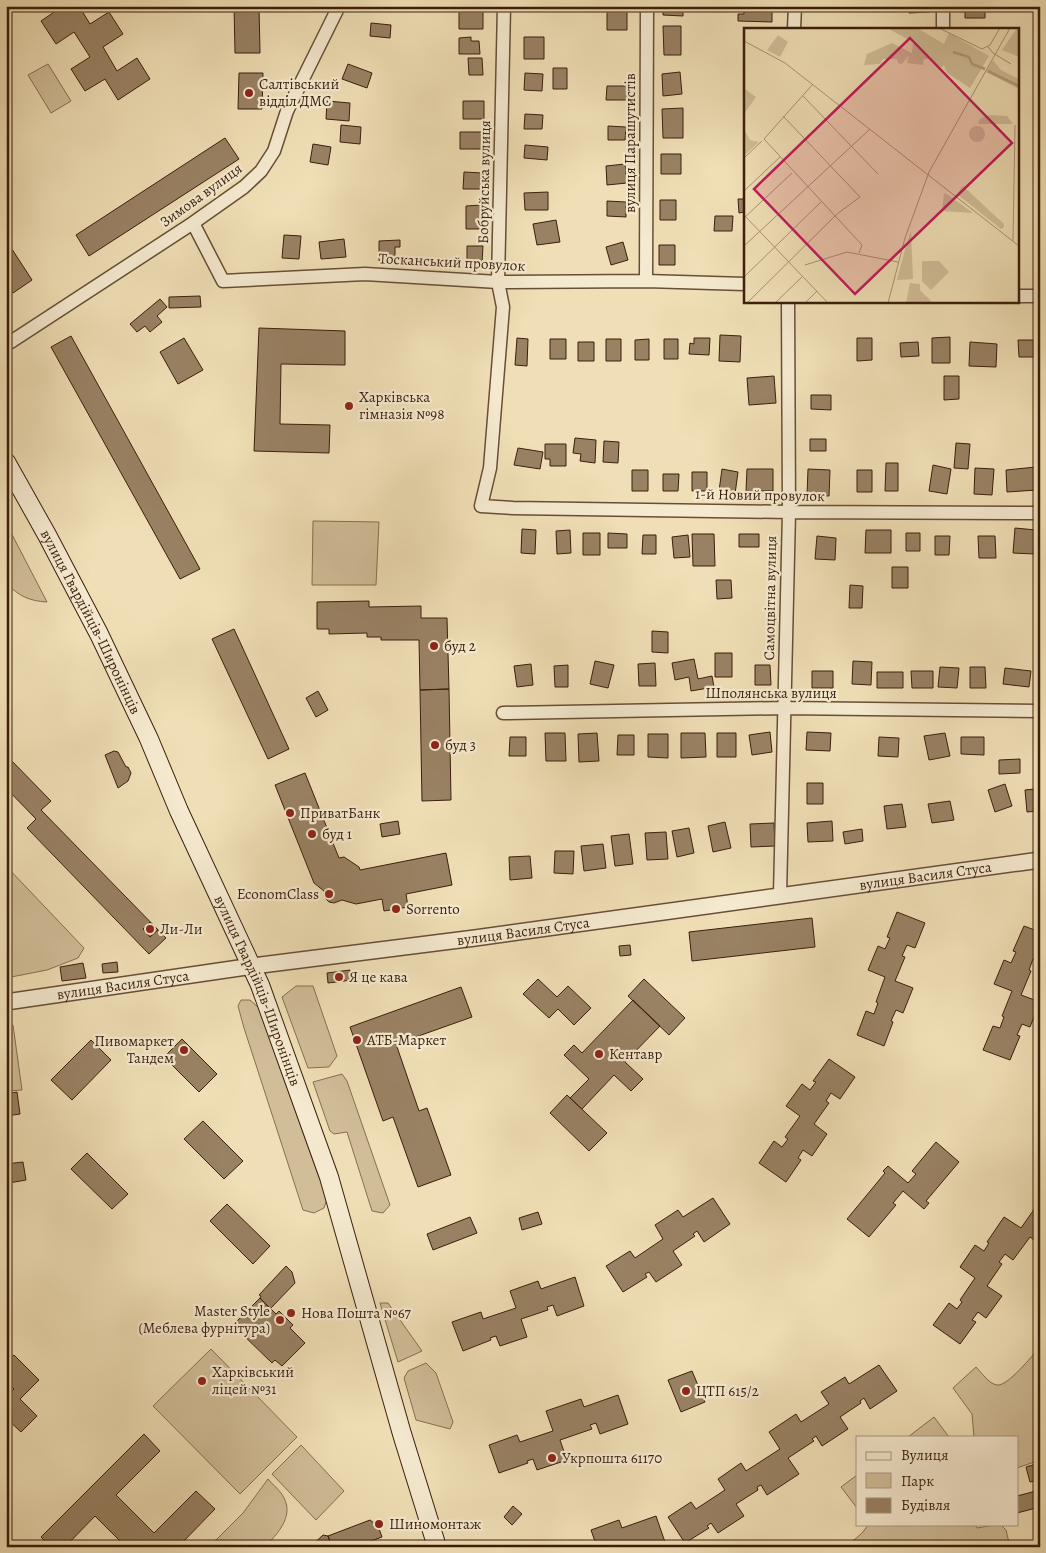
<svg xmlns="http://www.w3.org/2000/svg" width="1046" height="1553" font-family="Alegreya,serif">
  <rect width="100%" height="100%" fill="#f0dfb6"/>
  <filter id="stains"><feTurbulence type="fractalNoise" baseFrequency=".004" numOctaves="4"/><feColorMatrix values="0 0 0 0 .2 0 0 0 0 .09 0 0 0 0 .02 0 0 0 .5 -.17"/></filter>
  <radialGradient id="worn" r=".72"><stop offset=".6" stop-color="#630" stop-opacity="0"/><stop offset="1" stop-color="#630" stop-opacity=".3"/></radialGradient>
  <path fill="#d1be99" stroke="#866e52" d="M48,64L71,101L51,113L28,75Z
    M313,521L379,522L376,585H312Z
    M6,523L47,602C29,601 19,596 6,583Z
    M6,866L84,948L78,958L47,970L6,978Z
    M296,986H313L337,1056L329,1067L308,1068L282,997Z
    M241,1000H250L259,1008L327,1199L324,1208L314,1213L303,1210L244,1028L238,1006Z
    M13,1025L22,1090L6,1091V1026Z
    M342,1074L347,1081L390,1205L383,1213L372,1211L347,1132L334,1134L330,1131L313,1082Z
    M380,1303H388L422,1351L398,1362Z
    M1040,1347V1460L1017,1468V1437H974L972,1414L953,1388L976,1367C981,1372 989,1384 997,1385C1007,1387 1032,1356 1040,1347Z
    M211,1349L297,1437L240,1494L153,1406Z
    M426,1363L436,1373L453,1422L450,1429L416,1420L404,1378L408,1371Z
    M934,1417L949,1437H908Z
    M301,1445L344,1491L316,1520L272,1474Z
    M857,1475V1508L841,1487Z
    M268,1479C273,1485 281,1491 284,1498C294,1517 277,1534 265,1547H209L243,1513Z
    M869,1524H975L977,1528L1000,1524L1006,1530L1010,1547H846L862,1533Z"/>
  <path fill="#998264" stroke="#3b1e0b" d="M63,6H79L90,24L109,12L123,34L103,47L117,71L137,58L150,79L118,100L105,79L85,91L71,69L90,57L74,32L56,44L41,21Z
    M234,6H259L260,53H235Z
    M459,6H483V29H459Z
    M524,6H547V9L524,10Z
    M663,6H683V16L663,15Z
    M744,6H772V22L738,21V14H744Z
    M909,6H930V12L909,13Z
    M965,6H985V18H965Z
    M607,9H627V30H607Z
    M371,23L391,25L390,38L370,36Z
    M663,26H681V55H664Z
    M471,37V41H479L480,54H459V38Z
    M524,37H544V59H524Z
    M468,58H482L483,75H469Z
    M348,64L372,73L367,88L342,79Z
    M553,68H567V89H553Z
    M680,72L682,94L663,96L662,74Z
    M239,73H263L262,109H238Z
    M525,73L543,74L542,91L524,90Z
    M607,86H627V100H606Z
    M327,101L350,103L349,121L326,119Z
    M463,101H484V119H463Z
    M683,108V138H663L662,109Z
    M525,114L543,115L542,129H524Z
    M341,125L361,127L360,144L340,142Z
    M608,126L626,127L625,140H608Z
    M460,132H484L483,149H460Z
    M225,138L239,159L89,256L76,235Z
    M313,144L331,147L328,165L310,162Z
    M525,145L548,147L547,160L524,158Z
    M661,154H681V174H661Z
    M625,164L627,183L607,185L606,166Z
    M464,172L483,173L482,189H463Z
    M548,192V210H525L524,193Z
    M738,199H745V212L739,213Z
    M660,200H676V220H660Z
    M607,201L626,202V217L607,216Z
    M481,205V229H466V206Z
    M715,216H733L732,231H714Z
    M556,220L560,242L537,245L533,224Z
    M284,235L301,236L299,259L282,258Z
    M344,239L346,257L321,259L319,242Z
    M6,240L32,280L13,293L6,283Z
    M400,240V247H395V261H379V241Z
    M623,242L628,260L611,265L606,247Z
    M659,245H675V265H659Z
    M467,246H483L482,263H467Z
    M200,296L201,307L169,308V297Z
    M160,299L167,307L157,316L162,322L150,332L145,326L137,332L130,324Z
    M259,328L345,331V365L281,364L280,424L330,425L329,453L254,451Z
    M720,335L741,336L740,362L719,361Z
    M71,336L200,569L180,579L51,347Z
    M950,337V363H932V338Z
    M184,338L203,370L178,384L160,352Z
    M517,338L528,339L527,366L515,365Z
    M694,338H710L709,355L689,354L690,343L694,344Z
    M857,338H872V360L857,361Z
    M550,339H566V359H550Z
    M606,339H621V361H606Z
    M649,339V360H635V340Z
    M664,339H678V359H664Z
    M1018,340H1037V357H1019Z
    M578,342H594V361H578Z
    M918,342L919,356L901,357L900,343Z
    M970,342L997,344L996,367L969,366Z
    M774,376L776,403L749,405L747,378Z
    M944,376H959V399L944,400Z
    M811,395H831V410L811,409Z
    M575,438L596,440L595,463L580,461L581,454L573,453Z
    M810,439H826V451H810Z
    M604,441L619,442L618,463L603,462Z
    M956,443L970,444L968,469L954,468Z
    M545,444H566V466H550V459H545Z
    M518,448L543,452L540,469L514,465Z
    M886,463H898V491H885Z
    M933,465L951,469L947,494L929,491Z
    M1036,467L1037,490L1007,492L1006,470Z
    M975,468L994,469L992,495L974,494Z
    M722,469L738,472L735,494L719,491Z
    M747,469H773V491H746Z
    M808,469L830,470L829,496L807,495Z
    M632,470H648V491H632Z
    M857,470H872V492H857Z
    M692,472H707V491H692Z
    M663,474H679L678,491H663Z
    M1015,528L1036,530L1034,554L1013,553Z
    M522,529L536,530L535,554L521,553Z
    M570,530L571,553L557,554L556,531Z
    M866,530H891V553H865Z
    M583,533H600V555H583Z
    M608,533L627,534V548H608Z
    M906,533H920V551H906Z
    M692,534H714L715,566H693Z
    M739,534H759V547H739Z
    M643,535H656V554H642Z
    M688,535L690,557L674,558L672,537Z
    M817,536L836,538L835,560L815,559Z
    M935,536H950L949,555H935Z
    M978,536H995L996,558H979Z
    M892,567H908V588H892Z
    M716,580H731L732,598L717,599Z
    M850,585L863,586L862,608H849Z
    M369,601V607L421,606V618H447L449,689L420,690L419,640H381V637H367V633L329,634V629H317V602Z
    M234,629L289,749L268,759L212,639Z
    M652,631L668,632V653L652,652Z
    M715,653H732V677H715Z
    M694,659L698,679L712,676L714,687L691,691L689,677L675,680L672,663Z
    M595,661L614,665L608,688L590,684Z
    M853,661L872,662L871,685L852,684Z
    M655,663L656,686H639L638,664Z
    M531,664L533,685L517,687L514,666Z
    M568,665V687H555L554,666Z
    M755,665H770L771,685H755Z
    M940,667L959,668L957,688L938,687Z
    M970,667H985L986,688H970Z
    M1005,668L1031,671L1029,687L1003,684Z
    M812,671H833V688H812Z
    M911,671H933V688H912Z
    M877,672H903V688H877Z
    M449,689L451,800L422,801L420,690Z
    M318,691L328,710L316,717L306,698Z
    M770,732L772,752L752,755L749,735Z
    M807,732L831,733L830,751L806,750Z
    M545,733H565L566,761H546Z
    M597,733L599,761L579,762L578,734Z
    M681,733H705L706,757L681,758Z
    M717,733H736V757H717Z
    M945,733L950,756L929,760L924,736Z
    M648,734H668V758L648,757Z
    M618,735H634V755H617Z
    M510,737H526V756H509Z
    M879,737L899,738L898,757L878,756Z
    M961,737H984V755L961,754Z
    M1036,739H1040V759L1036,760Z
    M114,751L118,752L126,767H128L131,773L128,781L118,788L105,755Z
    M6,755L51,801L41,810L166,938L149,954L27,828L36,819L6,788Z
    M1020,759V773L999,774V760Z
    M305,773L339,858L344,857L359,867L360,870L446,853L452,885L406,894L408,907L384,911L382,899L356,904L342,900L334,903L329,902L326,899L324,891L314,883L275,785Z
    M807,783H823V804H807Z
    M1005,784L1012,806L995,812L988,790Z
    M1035,789L1038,811L1027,812L1025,790Z
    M950,801L954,820L932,823L928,804Z
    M902,804L906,827L887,829L884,806Z
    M398,821L400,834L382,837L380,824Z
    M832,821L833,841L808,842L807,823Z
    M725,822L731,848L713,852L708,826Z
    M774,823L775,846L751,847L750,824Z
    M689,828L694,853L677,857L672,831Z
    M862,829L863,841L845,844L843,832Z
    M666,832L668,859L647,860L645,833Z
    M629,834L633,864L615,866L611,836Z
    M603,844L606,868L584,871L581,846Z
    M555,851H574L573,874L554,873Z
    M530,856L532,878L510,880L509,857Z
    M897,912L925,923L915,948L907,945L902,956L905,957L895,981L913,988L903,1013L896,1010L891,1021L893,1022L884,1046L857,1035L866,1011L874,1014L878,1003L876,1002L885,977L868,970L878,946L885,949L890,938L887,937Z
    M812,918L815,947L692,961L689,932Z
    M150,922L158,930L150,937L143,929Z
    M1024,926L1040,932V961L1033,959L1029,970L1031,971L1021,995L1040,1002L1030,1027L1022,1024L1017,1035L1020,1036L1010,1060L983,1050L993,1026L1000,1028L1004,1017L1002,1016L1012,991L994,984L1004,960L1011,963L1016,952L1013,951Z
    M630,945L631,955L620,956L619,946Z
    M117,962L118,972L103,973L102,964Z
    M83,963L86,978L62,981L60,967Z
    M350,970L352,980L328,983L327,973Z
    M538,979L557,997L568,986L591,1008L574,1025L558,1009L549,1018L523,994Z
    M644,979L685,1018L669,1035L628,996Z
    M461,987L472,1017L396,1044L419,1111L427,1108L451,1175L418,1187L393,1117L383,1121L350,1027Z
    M633,1000L660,1026L625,1062L643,1079L631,1091L614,1075L582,1109L570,1098L589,1079L564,1055L574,1045L582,1053Z
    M182,1039L217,1074L199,1092L164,1057Z
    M91,1040L111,1060L72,1100L51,1080Z
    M829,1059L855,1077L840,1099L831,1093L826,1101L829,1103L814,1124L827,1134L812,1156L803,1150L798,1158L801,1160L786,1182L759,1163L774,1141L782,1147L788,1139L785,1137L800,1116L786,1106L802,1084L810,1090L816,1082L813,1081Z
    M17,1092L20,1114L6,1116V1094Z
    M567,1095L607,1133L589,1151L550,1113Z
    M203,1121L243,1161L224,1179L184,1139Z
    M936,1142L959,1162L926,1201L929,1203L924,1209L903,1191L893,1203L896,1205L869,1237L847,1219L885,1173L883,1171L888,1166L908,1183L916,1174L912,1171Z
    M87,1153L128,1194L112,1209L71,1169Z
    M23,1162L26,1180L9,1183L6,1164Z
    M713,1198L730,1224L704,1242L697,1231L693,1234L695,1236L673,1251L682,1265L656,1282L649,1272L645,1274L647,1277L623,1292L606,1266L630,1251L635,1258L663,1239L655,1225L678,1210L683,1217Z
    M227,1204L270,1246L253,1264L210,1221Z
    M1035,1208L1040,1211V1244L1030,1237L1013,1260L1005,1254L999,1262L1002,1264L987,1286L1002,1296L986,1318L978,1312L972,1320L976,1322L960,1344L933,1325L949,1303L957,1309L962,1302L960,1300L975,1278L960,1267L975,1245L984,1251L989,1243L987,1242L1004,1217L1021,1228Z
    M538,1212L542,1224L522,1230L519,1218Z
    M470,1217L477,1233L433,1250L427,1234Z
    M286,1266L292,1272L295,1283L270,1309L260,1298L261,1296L259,1295Z
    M575,1277L584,1306L557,1316L553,1305L547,1307L548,1310L521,1319L527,1337L500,1346L496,1336L490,1338L491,1340L463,1351L452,1322L481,1312L483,1319L516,1308L510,1291L538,1281L541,1289Z
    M260,1298L276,1314L279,1311L293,1325L290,1328L305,1343L282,1366L275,1360L272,1363L239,1331L243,1328L237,1321Z
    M14,1355L39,1380L20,1399L37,1416L21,1432L6,1418V1397L14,1389L6,1381V1362Z
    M879,1365L897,1391L870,1409L864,1398L860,1401L861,1403L840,1417L848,1429L822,1446L816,1436L812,1439L814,1441L788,1458L799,1474L767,1495L761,1485L757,1487L758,1490L736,1504L744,1516L718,1533L711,1523L707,1526L709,1528L685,1543L668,1517L691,1502L696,1509L725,1490L718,1479L741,1463L746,1471L780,1449L769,1432L796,1414L801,1422L829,1404L821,1392L845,1377L849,1384Z
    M692,1371L705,1402L681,1412L668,1380Z
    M618,1395L628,1424L600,1434L596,1423L590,1425L592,1429L560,1440L567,1460L537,1470L533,1459L527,1461L528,1463L499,1473L489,1445L517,1435L520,1442L553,1431L546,1411L581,1399L584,1407Z
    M144,1434L160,1451L116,1495L154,1533L196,1491L215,1509L178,1547H126L95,1516L65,1547H51L41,1537Z
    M1040,1463V1480L1030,1482L1026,1467Z
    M1040,1490V1507L1017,1513V1496Z
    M513,1506L522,1514L512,1525L504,1517Z
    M656,1516L666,1545L661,1547H635L634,1544L629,1547H597L591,1530L619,1520L622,1528Z
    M370,1520L378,1526L382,1537L355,1547H332L328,1536Z
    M323,1535L328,1536L332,1547H310Z"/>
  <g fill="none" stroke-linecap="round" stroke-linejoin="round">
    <defs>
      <path id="minor" d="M504,6L498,282L503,307L490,468L481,506L513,508L789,512L1040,513
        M794,29L795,6
        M943,29V6
        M193,223L223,281L365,274L498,282L646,281L745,284
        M646,281L647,6
        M1017,296H1040
        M6,345L193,223L244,187L261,171L274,151L287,111L339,6
        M503,713L784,708L1040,711
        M780,895L789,512L788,301"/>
      <g id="tertiary">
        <path id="s1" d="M6,1002L253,966L475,938L1040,860"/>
      </g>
      <g id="secondary">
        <path id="s2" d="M6,462L47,535L99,634L149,739L179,811L260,985L329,1177L402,1434L437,1547"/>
      </g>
    </defs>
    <use href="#minor" stroke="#684e36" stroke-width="15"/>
    <use href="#tertiary" stroke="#684e36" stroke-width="18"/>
    <use href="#secondary" stroke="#3b1e0b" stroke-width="20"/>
    <use href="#minor" stroke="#f5ead0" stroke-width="12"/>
    <use href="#tertiary" stroke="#f5ead0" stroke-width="15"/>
    <use href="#secondary" stroke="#f5ead0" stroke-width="18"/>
  </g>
  <g fill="#8f2418" stroke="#f5ead0" stroke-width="2">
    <circle cx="249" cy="93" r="5"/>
    <circle cx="349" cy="406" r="5"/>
    <circle cx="434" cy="646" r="5"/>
    <circle cx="435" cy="745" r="5"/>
    <circle cx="290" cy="813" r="5"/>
    <circle cx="312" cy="834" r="5"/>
    <circle cx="329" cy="894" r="5"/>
    <circle cx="396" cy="909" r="5"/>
    <circle cx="150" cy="929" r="5"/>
    <circle cx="339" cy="977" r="5"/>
    <circle cx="357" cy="1040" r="5"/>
    <circle cx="184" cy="1050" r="5"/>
    <circle cx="599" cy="1054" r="5"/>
    <circle cx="291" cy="1313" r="5"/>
    <circle cx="280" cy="1320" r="5"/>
    <circle cx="202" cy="1381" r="5"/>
    <circle cx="686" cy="1391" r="5"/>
    <circle cx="552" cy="1458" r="5"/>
    <circle cx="379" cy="1524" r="5"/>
  </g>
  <g text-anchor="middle" stroke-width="4.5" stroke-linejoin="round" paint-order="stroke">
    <g font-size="15" fill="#3b1e0b" stroke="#f5ead0" text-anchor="start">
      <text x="259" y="89">Салтівський<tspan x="259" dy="17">відділ ДМС</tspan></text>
      <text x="359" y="402">Харківська<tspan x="359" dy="17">гімназія №98</tspan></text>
      <text x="444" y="651">буд 2</text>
      <text x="445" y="750">буд 3</text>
      <text x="300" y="818">ПриватБанк</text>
      <text x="322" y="839">буд 1</text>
      <text x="319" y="899" text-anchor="end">EconomClass</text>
      <text x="406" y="914">Sorrento</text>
      <text x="160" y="934">Ли-Ли</text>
      <text x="349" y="982">Я це кава</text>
      <text x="367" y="1045">АТБ-Маркет</text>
      <text x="174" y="1046" text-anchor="end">Пивомаркет<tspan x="174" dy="17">Тандем</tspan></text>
      <text x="609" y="1059">Кентавр</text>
      <text x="270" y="1316" text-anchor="end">Master Style<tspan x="270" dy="17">(Меблева фурнітура)</tspan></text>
      <text x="301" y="1318">Нова Пошта №67</text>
      <text x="212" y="1377">Харківський<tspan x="212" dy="17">ліцей №31</tspan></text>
      <text x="696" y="1396">ЦТП 615/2</text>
      <text x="562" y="1463">Укрпошта 61170</text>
      <text x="389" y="1529">Шиномонтаж</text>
    </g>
    <g font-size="15" fill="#3b1e0b" stroke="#f5ead0">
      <text transform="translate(630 143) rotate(-90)" y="5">вулиця Парашутистів</text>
      <text transform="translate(484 182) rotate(-89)" y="5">Бобруйська вулиця</text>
      <text transform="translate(201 195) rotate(-36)" y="5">Зимова вулиця</text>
      <text transform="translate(452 262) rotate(3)" y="5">Тосканський провулок</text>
      <text transform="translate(760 495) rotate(1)" y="5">1-й Новий провулок</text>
      <text transform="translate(770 598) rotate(-89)" y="5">Самоцвітна вулиця</text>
      <text dy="5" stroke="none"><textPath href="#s2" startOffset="181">вулиця Гвардійців-Широнінців</textPath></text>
      <text x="771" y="698">Шполянська вулиця</text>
      <text dy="5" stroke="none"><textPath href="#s1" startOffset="928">вулиця Василя Стуса</textPath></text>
      <text dy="5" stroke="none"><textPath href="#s1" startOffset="522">вулиця Василя Стуса</textPath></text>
      <text dy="5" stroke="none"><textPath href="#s1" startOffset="118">вулиця Василя Стуса</textPath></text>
      <text dy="5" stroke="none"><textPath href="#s2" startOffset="586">вулиця Гвардійців-Широнінців</textPath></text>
    </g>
  </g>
  <g transform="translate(744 28)">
    <rect width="275" height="275" fill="#f0dfb6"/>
    <path d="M143,0H173L200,16L205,5L245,28L226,60L203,45L200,37L197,40L186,31H180L179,37L163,35L165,27L158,36L154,35L153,31H139L136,36L120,37L123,26L148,15L168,25L169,14ZM273,0H275V29L258,22ZM34,7L44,14L36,29L23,22ZM249,32L257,42L275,51V61L242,44ZM0,60L12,69L0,86ZM244,87L263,88L269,96H234L236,91ZM225 106a8 8 0 1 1 16 0a8 8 0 1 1-16 0ZM0,101L6,112L15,114L0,128ZM219,158L260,196V199L257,201L213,166ZM200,165L204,167L229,185L198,183ZM167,203L169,251L153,252L162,218ZM178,233H195L205,244L187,262L178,253ZM166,255L176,256V262L189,275H162Z" fill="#d1be99"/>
    <path fill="none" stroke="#b29d7c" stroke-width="2.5" d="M209,24L225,29L228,36L241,41M244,43L275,58"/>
    <path fill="none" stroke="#a89272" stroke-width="1" d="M195,0L238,21L246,17L256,0M0,13L41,35L275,218M244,19L249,25L267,36M69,56L20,111L118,217L115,225M59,68L134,146M0,130L18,113M0,163L36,129M0,187L84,275M0,190L48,145M269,213L271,97M0,218L126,101M61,237L103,224L154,234M0,249L77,174M3,275L93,186L116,169L39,88M31,275L58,249M61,275L73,263M144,275L161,210L185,144L266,0"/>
    <path fill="#c2185b" fill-opacity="0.15" stroke="#c2185b" stroke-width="2.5" d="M166,10L268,115L111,266L10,161Z"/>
    <rect width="275" height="275" fill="none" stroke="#3b1e0b" stroke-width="2.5"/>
  </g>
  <rect width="1046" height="1553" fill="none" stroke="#f0dfb6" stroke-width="25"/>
  <rect x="8" y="8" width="1031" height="1538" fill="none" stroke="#3b1e0b" stroke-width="2.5"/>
  <rect x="12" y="12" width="1021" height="1528" fill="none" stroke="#3b1e0b"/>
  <rect x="856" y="1436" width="162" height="90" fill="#f5ead0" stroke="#ab9881"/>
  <rect x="866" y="1452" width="25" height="8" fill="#f5ead0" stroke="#ab9881"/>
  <text x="901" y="1460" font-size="15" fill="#3b1e0b">Вулиця</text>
  <rect x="866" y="1473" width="25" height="15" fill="#d1be99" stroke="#ab9881"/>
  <text x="901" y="1486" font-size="15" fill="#3b1e0b">Парк</text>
  <rect x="866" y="1498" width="25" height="15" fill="#998264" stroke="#ab9881"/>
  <text x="901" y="1510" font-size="15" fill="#3b1e0b">Будівля</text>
  <rect width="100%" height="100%" filter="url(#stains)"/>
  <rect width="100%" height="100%" fill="url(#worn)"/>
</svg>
